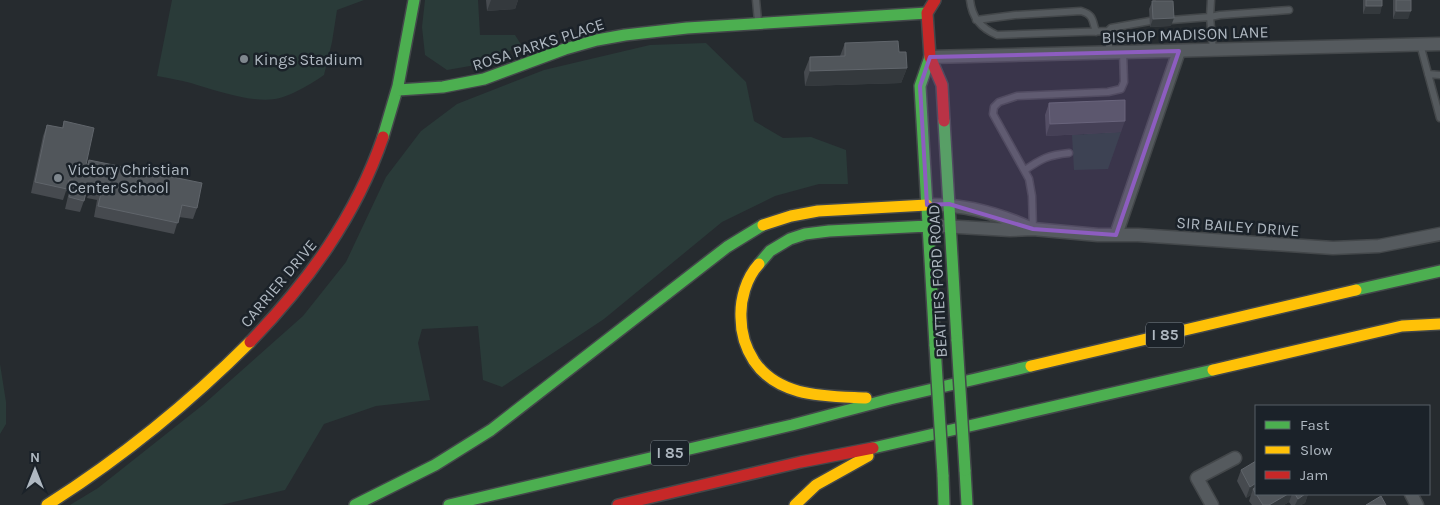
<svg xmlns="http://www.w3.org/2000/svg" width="1440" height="505" font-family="Karla,sans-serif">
  <rect width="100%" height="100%" fill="#262b2f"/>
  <path fill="#2a3b39" d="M172,0H364L337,10L332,42L324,75C313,83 289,97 275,99C251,103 214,90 191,83C180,80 168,78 157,76Z
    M425,0H478L480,35H515L522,46L470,66L447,70L425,55L422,27Z
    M706,43L746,82L754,121L783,138L811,137L846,150L848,184H819L775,196L722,222L604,319L502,387L483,380L478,326L422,329L418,343L430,400L376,406L324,424L285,490L221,505H70L98,488L204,404L303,316L346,262L386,177L421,131L457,104L544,70L650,45Z
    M1121,132L1108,169L1074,170L1072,135Z
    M0,364L6,402V424L0,434Z"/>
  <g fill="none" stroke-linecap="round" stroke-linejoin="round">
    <defs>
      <path id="lane" d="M756,0L758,21
        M970,0C972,18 981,28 997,35L1109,31
        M1211,0L1210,17L1213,50
        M976,20L1015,15L1081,11C1094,15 1092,20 1096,32
        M1171,20L1210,17L1220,15L1289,10
        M1420,44L1440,118
        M1109,53V30L1111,28L1150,21
        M1428,74L1440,75
        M1025,170C1041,159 1048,155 1069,153
        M1033,229L1032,196L1029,179L993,114L994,107L999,102L1017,96L1108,92L1121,89L1124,82L1123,52"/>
      <path id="street" d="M930,57L1440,44
        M927,205C962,204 999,214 1030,228
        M942,226L1010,230L1033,229L1098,235H1138L1333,248L1379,246L1440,234
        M1116,235L1179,51
        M1411,494L1417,505
        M1212,505L1197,478L1235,458"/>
      <path id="fast" d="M930,57L920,86L935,346
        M398,90L443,87L484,79L565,49L597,40L625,35L687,28L927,13
        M944,121L957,341
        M383,137L398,86L414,0
        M759,264L770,251L790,239L805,234L829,231L928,226
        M1356,290L1440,271
        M873,448L1213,370
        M965,470L967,505
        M943,475L944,505
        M355,505L435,465L491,430L727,247L763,225
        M449,505L792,425L890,399L1031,366"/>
      <path id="slow" d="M763,225L791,216L818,211L927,205
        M759,264C746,278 740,300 741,318C741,334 745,347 754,361C779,398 826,396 866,398
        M1031,366L1356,290
        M1213,370L1402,326L1440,324
        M47,505C121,458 188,404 250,342
        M795,505L816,485L868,456"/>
      <path id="jam" d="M935,0L927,13L930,57L942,85L944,121
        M250,342C308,282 356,216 383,137
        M618,505L801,462L873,448"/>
    </defs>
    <use href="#lane" stroke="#43474a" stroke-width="9"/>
    <use href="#street" stroke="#43474a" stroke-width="15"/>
    <use href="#fast" stroke="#43474a" stroke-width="14"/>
    <use href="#slow" stroke="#43474a" stroke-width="14"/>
    <use href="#jam" stroke="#43474a" stroke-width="14"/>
    <use href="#lane" stroke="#555a5e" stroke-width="6"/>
    <use href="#street" stroke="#555a5e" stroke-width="12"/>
    <use href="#fast" stroke="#4caf50" stroke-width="11"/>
    <use href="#slow" stroke="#ffc107" stroke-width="11"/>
    <use href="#jam" stroke="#c62828" stroke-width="11"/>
    <defs>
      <path id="fast-bridge" d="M957,341L965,470
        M935,346L943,475"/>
    </defs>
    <use href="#fast-bridge" stroke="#43474a" stroke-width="14" stroke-linecap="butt"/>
    <use href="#fast-bridge" stroke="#4caf50" stroke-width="11"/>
  </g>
  <path fill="#464a4f" d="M486,0H518L515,9L487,11Z
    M1153,0H1172L1171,26L1150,27L1149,9Z
    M1363,0H1382L1380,14H1363Z
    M1393,0H1411L1408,19H1393Z
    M845,43L899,52L907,68L901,83L805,86L804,72L810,57L840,56Z
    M1049,103L1121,132L1046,136L1045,115Z
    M64,121L85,169L89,160L197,208L193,219L179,217L174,234L94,217L97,200L87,198L88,195H86L80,212L65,209L69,192L66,191L63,200L31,193L43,136L47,125L62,128Z
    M1241,470L1256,494H1308L1305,503L1301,505H1291L1289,502L1284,505H1252L1249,501L1251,495L1246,498L1237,481Z"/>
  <path fill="#34393d" d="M491,0H518L515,9L487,11Z
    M1156,0H1172L1170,7H1154Z
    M1366,6H1382L1380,14H1363Z
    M1396,11H1411L1408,19H1393Z
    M1174,18L1171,26L1150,27L1153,19Z
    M907,68L901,83L805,86L810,71Z
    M1125,121L1121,132L1046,136L1050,124Z
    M1256,483V492L1253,489L1251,495L1246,498L1250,487Z
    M1288,494H1292L1289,502L1284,505H1269Z
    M1305,494H1308L1305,503L1301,505H1295L1298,499Z"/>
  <path fill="#51565b" stroke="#60656b" d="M1366,0H1382V6H1366Z
    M1396,0H1411V11H1396Z
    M1152,1H1173L1174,18L1153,19Z
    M898,41L899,52H906L907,68L810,71V57L845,56V43Z
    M1125,100V121L1050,124L1049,103Z
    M64,121L94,128L84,174H86L89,160L202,183L197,208L182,205L178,223L98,206L102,189L92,187V184L88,183L84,201L69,197L73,180H69L67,189L35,182L47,125L63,128Z
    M1256,461V483L1250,487L1241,470Z
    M1256,487V494H1288L1269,505H1263L1253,489Z
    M1295,494H1305L1298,499Z
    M1381,496L1386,505H1366Z"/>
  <path fill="#8d5dc0" fill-opacity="0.2" stroke="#8d5dc0" stroke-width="4" stroke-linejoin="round" d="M1179,51L1116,235L1033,229L949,204L927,205L920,86L930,57Z"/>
  <g fill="#7f878e" stroke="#1b2229" stroke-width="2">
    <circle cx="244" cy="59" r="5"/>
    <circle cx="58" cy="178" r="5"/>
  </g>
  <g text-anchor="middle" stroke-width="5" stroke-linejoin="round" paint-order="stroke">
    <g fill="#1b2229" stroke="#838b93" stroke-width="1">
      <rect x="1146" y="322.5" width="38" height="25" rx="4"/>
      <rect x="651" y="440.5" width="38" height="25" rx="4"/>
    </g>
    <g font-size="15" font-weight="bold" fill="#afb8c1">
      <text x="1165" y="340">I 85</text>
      <text x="670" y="458">I 85</text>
    </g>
    <g font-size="16" fill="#afb8c1" stroke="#1b2229">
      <text transform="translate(1185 34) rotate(-2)" y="6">BISHOP MADISON LANE</text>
      <text transform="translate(538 44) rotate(-18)" y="6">ROSA PARKS PLACE</text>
      <text transform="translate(1238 226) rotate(4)" y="6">SIR BAILEY DRIVE</text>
      <text transform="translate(937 281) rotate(-93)" y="6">BEATTIES FORD ROAD</text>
      <text transform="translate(278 283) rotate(-50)" y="6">CARRIER DRIVE</text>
    </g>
    <g font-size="16" fill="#afb8c1" stroke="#1b2229" text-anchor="start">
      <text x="254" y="65">Kings Stadium</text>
      <text x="68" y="175">Victory Christian<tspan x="68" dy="18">Center School</tspan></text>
    </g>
  </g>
  <rect x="1255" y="405" width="175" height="90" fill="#1b2229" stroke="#565e66"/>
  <rect x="1265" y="421" width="25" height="8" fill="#4caf50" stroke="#565e66"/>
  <text x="1300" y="430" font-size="15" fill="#afb8c1">Fast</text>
  <rect x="1265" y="446" width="25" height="8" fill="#ffc107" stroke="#565e66"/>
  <text x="1300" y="455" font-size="15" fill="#afb8c1">Slow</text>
  <rect x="1265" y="471" width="25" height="8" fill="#c62828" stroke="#565e66"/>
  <text x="1300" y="480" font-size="15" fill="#afb8c1">Jam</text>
  <g transform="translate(35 470)" stroke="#1b2229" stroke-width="4" paint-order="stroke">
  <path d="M0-4L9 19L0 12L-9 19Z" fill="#afb8c1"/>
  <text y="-8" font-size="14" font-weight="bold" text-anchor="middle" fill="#afb8c1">N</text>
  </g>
</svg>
